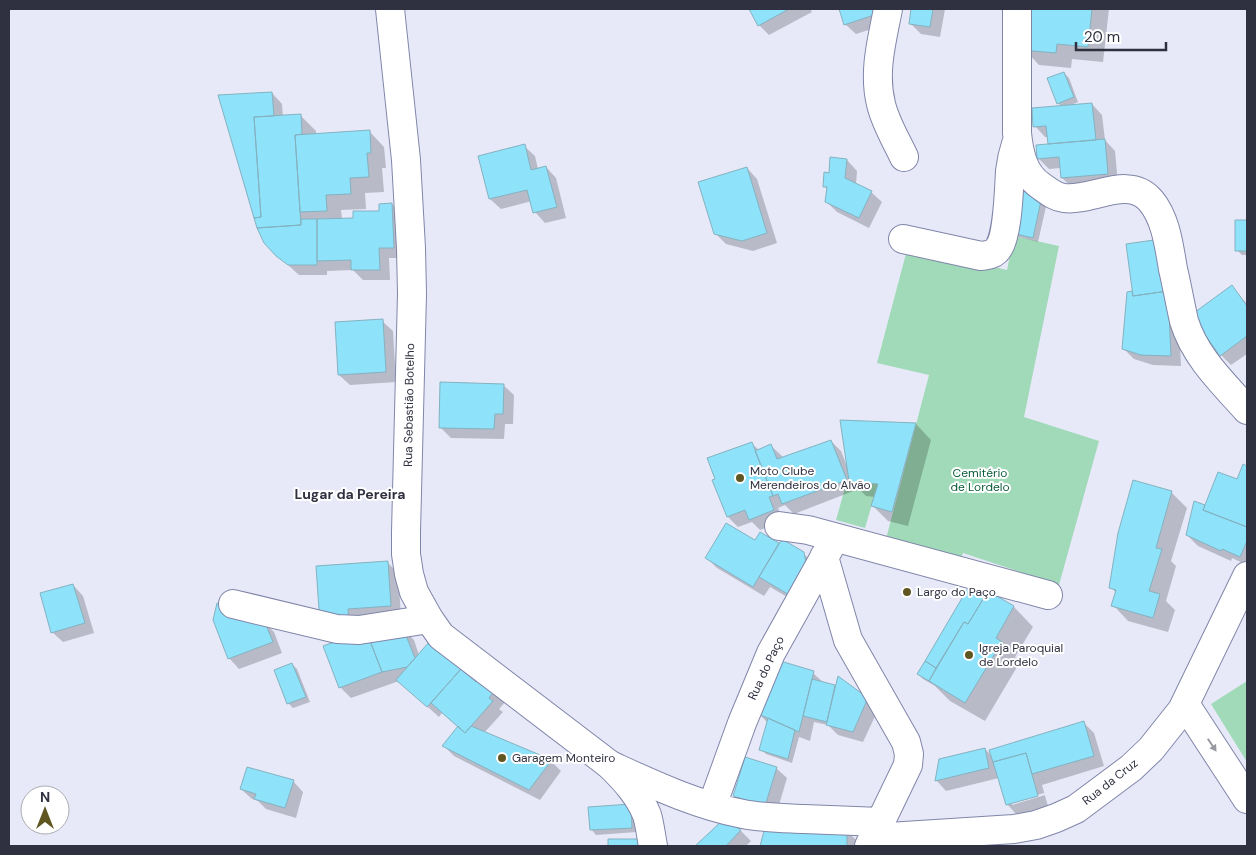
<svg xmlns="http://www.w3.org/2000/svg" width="1256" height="855" font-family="'DM Sans',sans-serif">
  <rect width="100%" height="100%" fill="#e7e9f9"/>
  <path fill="#a1dab8" d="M1014,236L1059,246L1024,417L1099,441L1059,585L963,553L960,560L886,539L929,375L877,363L908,246L1007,270Z
    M847,481L878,484L865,528L836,520Z
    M1247,681V762L1211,704Z"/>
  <path fill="#0003" fill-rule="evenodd" d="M750,9H810L812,12L769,35L759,25Z
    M840,9H895L893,22L856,34L845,24Z
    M913,9H945L940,37L921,34L910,23Z
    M1028,9H1109L1103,62L1072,59L1071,68L1039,65L1024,49Z
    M1064,73L1069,78L1078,102L1069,106L1092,104L1102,115L1105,140L1115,151L1118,184L1073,188L1062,178L1061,168L1049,169L1038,158L1049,145L1048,137H1045L1035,126L1062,107L1058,103Z
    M272,93L282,104L283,117L301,116L316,131V134L369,131L384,147L386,168H382L384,192L365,193L366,209L341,210L342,219H354L380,212L392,204L402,215L404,258H389L390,280H363L353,270L327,271V275H299L277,255Z
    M524,146L535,156L538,169L546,167L556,178L566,218L545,223L535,212L532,201L501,209L490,199Z
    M847,160L857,171L856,184L871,192L882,202L869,228L837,212L826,201L828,190L824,186Z
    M747,168L757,179L777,243L753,251L726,244L715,233Z
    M1023,192L1047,202L1038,242L1019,237L1014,232Z
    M1237,221H1247V255H1242L1237,250Z
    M1232,287L1247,304V354L1231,365L1221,355Z
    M1134,292L1178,303L1181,366L1153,365L1134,359L1123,348L1128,293Z
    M382,321L393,331L396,382L350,385L339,375Z
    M503,385L514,395L513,424H505L504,439L451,438L441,428Z
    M916,424L931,440L908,526L888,521L873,506L875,497L866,496L854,484L856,490L794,514L785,505L778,508L783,521L760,530L752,522L738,527L728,517L751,443L759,450L771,446L782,456L783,459L831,441L841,451L847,466Z
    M1244,466L1247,467V565L1232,558L1231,561L1198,546L1187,535L1205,507L1238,481Z
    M1172,493L1187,508L1171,561L1176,566L1166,601L1175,610L1168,632L1128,621L1113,605L1116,593L1111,587Z
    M760,534L780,545L803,553L814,564L801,605L770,587L764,596L717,568L707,558L755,542Z
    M387,562L398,573L401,616L359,633L317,567Z
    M972,583L1014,607L1033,627L1015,657L1020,662L985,721L950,701L935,686L923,679L918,674Z
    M73,585L83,596L94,633L63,642L52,632Z
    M263,621L274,632L282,653L239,669L229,658Z
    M403,629L414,640L419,655L429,643L476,684L481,678L506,701L499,709L503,712L484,733L551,761L561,771L540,800L454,756L444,746L458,727L442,713L439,717L399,681L351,698L340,687Z
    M292,664L297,669L310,702L293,708L288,703Z
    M813,673L824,683L835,686L836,687L838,678L878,710L863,742L838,735L828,725L814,722L810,741L799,737L792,763L766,754L761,749L768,723L758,713Z
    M1084,723L1094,733L1104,766L1042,785L1048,806L1017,815L1007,804L999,778L946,791L936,780L985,749L993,757ZM1044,793L1045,795L1012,805V802Z
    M776,768L787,778L776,815L745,806L735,795Z
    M293,781L303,792L296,818L266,809L258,801L252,799L241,789Z
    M636,810L637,832L596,835L591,829Z
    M724,821L741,831L751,841L746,846H697Z
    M847,831L857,841V846H761L765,832Z"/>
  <path fill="#8ee2fa" stroke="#84b2c0" d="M749,9H789L758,26Z
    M839,9H883V12L844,25Z
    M911,9H933L930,27L909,24Z
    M1027,9H1092L1088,47L1057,44L1056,53L1022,50Z
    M1064,72L1074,97L1057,104L1047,78Z
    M272,92L274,116L254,117L261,217L254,218L218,95Z
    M1092,103L1096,140L1048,144L1046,126L1033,127L1032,108Z
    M301,114L302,134L295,135L301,225L257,228L254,218L261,217L254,117Z
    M370,130L371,153H367L369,177L350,178L351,194L326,195L327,211L300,212L295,135Z
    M1105,139L1108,174L1061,178L1059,157L1037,159L1036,145Z
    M525,144L531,170L546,166L557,207L533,213L527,190L489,199L478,156Z
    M830,157L847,159L845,178L872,191L859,218L825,202L827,187H823L824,172L829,173Z
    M747,167L767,233L742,241L714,234L698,182Z
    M1022,191L1042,196L1033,238L1012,233Z
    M392,203L394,248H379L380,270H351V260L317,261V219L353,218V211H379V204Z
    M301,219H317V265H288L276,256L264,243L257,228L301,225Z
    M1235,220H1247V251H1235Z
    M1161,239L1168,291L1133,296L1126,244Z
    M1232,285L1247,306V336L1220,356L1191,315Z
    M1132,291L1133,296L1168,291L1171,356L1141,355L1122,349L1127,292Z
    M383,319L386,372L338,375L335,322Z
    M440,382L504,384L503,414H495L494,429L439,428Z
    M840,420L916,423L892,512L871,506L878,484L849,481Z
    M831,440L847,480L782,504L778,494L773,496L755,451L771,444L777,459Z
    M752,442L773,496L769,497L774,510L749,520L745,510L727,517L712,480L715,479L707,458Z
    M1243,464L1247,466V527L1203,510L1218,472L1237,479Z
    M1133,480L1172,491L1156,548L1162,549L1149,591L1160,594L1153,618L1111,606L1116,590L1109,588L1118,533Z
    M1194,501L1205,505L1203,510L1247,527V541L1240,557L1222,549L1221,551L1186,535Z
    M726,523L755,540L760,532L779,543L753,587L705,558Z
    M782,539L804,552L807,568L791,596L759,577Z
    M388,561L391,606L348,609L349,623L335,624L319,610L316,566Z
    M972,581L988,591L968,624L964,622L936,668L925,661Z
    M73,584L85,623L51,633L40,593Z
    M988,591L1014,606L996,638L1002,642L965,703L929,681L964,622L968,624Z
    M217,603L264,620L273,642L228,659L213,620Z
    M403,628L415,658L407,667L382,672L367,633Z
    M367,633L382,672L339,688L323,646L348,637Z
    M429,642L461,669L427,707L396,680Z
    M777,660L814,671L799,732L756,713Z
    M925,661L936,668L929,681L917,674Z
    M292,663L306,697L287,704L274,670Z
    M461,669L476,682L481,676L496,689L489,698L493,701L465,733L431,703Z
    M838,676L868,698L853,732L826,725Z
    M812,679L835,685L827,722L803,716Z
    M768,718L795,730L788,759L759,750Z
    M1084,721L1094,756L1032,774L1026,753L993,762L989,750Z
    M458,726L465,733L471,726L552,760L529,790L442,746Z
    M985,748L989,768L935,781L939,759Z
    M1026,753L1038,796L1006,805L993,762Z
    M745,757L777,767L765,806L733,796Z
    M247,767L294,780L285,808L254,799L256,794L240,789Z
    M631,804L632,828L590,830L588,807Z
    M724,819L741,830L726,846H695Z
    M847,830V846H760L764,831Z
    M608,839H642V846H608Z"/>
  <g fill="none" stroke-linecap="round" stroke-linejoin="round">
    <defs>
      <path id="minor" d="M888,9C882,40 873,72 881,104C885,122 896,140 904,157
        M1017,9V133C1019,153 1023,174 1041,186C1048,191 1055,197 1064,198C1091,202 1129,174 1151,201C1166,219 1169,246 1173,269C1177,286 1180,303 1184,321C1195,357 1223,383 1247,410
        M903,239L981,256C987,255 992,255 996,251C1008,241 1009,187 1010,171C1011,162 1013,153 1016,144
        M779,526L808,530L1048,595
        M824,557L848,640L906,742L909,754L908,765L869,846
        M233,604L337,629L359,630L429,619
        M1185,704L1247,799
        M610,765C652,784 696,805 743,814C763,818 784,818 804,819C830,820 855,821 881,822
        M712,806L742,723L771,653L835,538
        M873,838L1014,829L1036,825L1056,818L1076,809L1131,768L1151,749L1182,710L1247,576"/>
      <path id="major" d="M390,9L406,160L411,248L412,294L406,532V554L409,574L414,592L429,619L441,636L610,765C625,780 639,795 647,815C650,825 651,836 653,846"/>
    </defs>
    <use href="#minor" stroke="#8086a9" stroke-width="30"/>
    <use href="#major" stroke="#8086a9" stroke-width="30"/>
    <use href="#minor" stroke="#fff" stroke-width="28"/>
    <use href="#major" stroke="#fff" stroke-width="28"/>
  </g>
  <defs><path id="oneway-solid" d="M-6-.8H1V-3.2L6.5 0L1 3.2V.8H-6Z" transform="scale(1.25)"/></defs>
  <use fill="#9798a0" href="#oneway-solid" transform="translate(1212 745) rotate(56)"/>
  <g fill="#605622" stroke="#fff" stroke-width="2">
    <circle cx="740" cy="478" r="5"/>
    <circle cx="907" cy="592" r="5"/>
    <circle cx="969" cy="655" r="5"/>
    <circle cx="502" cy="758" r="5"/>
  </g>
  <g text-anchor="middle" stroke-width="4" stroke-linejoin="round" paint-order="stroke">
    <g font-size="12" fill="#2f3140" stroke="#fff">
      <text transform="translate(409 405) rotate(-89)" y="4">Rua Sebastião Botelho</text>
      <text transform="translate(766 668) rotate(-65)" y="4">Rua do Paço</text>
      <text transform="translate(1110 782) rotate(-38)" y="4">Rua da Cruz</text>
    </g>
    <g font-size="12" fill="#2f3140" stroke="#fff" text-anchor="start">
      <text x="750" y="475">Moto Clube<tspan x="750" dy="14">Merendeiros do Alvão</tspan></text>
      <text x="917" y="596">Largo do Paço</text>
      <text x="979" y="652">Igreja Paroquial<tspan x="979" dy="14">de Lordelo</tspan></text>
      <text x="512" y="762">Garagem Monteiro</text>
    </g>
    <g font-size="12" fill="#095b38" stroke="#fff">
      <text x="980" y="477">Cemitério<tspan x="980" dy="14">de Lordelo</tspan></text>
    </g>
    <g font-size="14" font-weight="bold" fill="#2f3140" stroke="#fff">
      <text x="350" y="499">Lugar da Pereira</text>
    </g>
  </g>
  <rect width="1256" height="855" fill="none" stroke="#2f3140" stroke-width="20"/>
  <g transform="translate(45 810)"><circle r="24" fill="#ffffff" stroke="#acadb3"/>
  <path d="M0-4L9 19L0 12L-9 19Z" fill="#605622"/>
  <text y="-8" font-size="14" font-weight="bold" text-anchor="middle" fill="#2f3140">N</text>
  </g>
  <path d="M1076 42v8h90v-8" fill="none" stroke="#2f3140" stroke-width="2.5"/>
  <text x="1084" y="42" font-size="15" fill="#2f3140" stroke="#ffffff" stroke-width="4" paint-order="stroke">20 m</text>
</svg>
